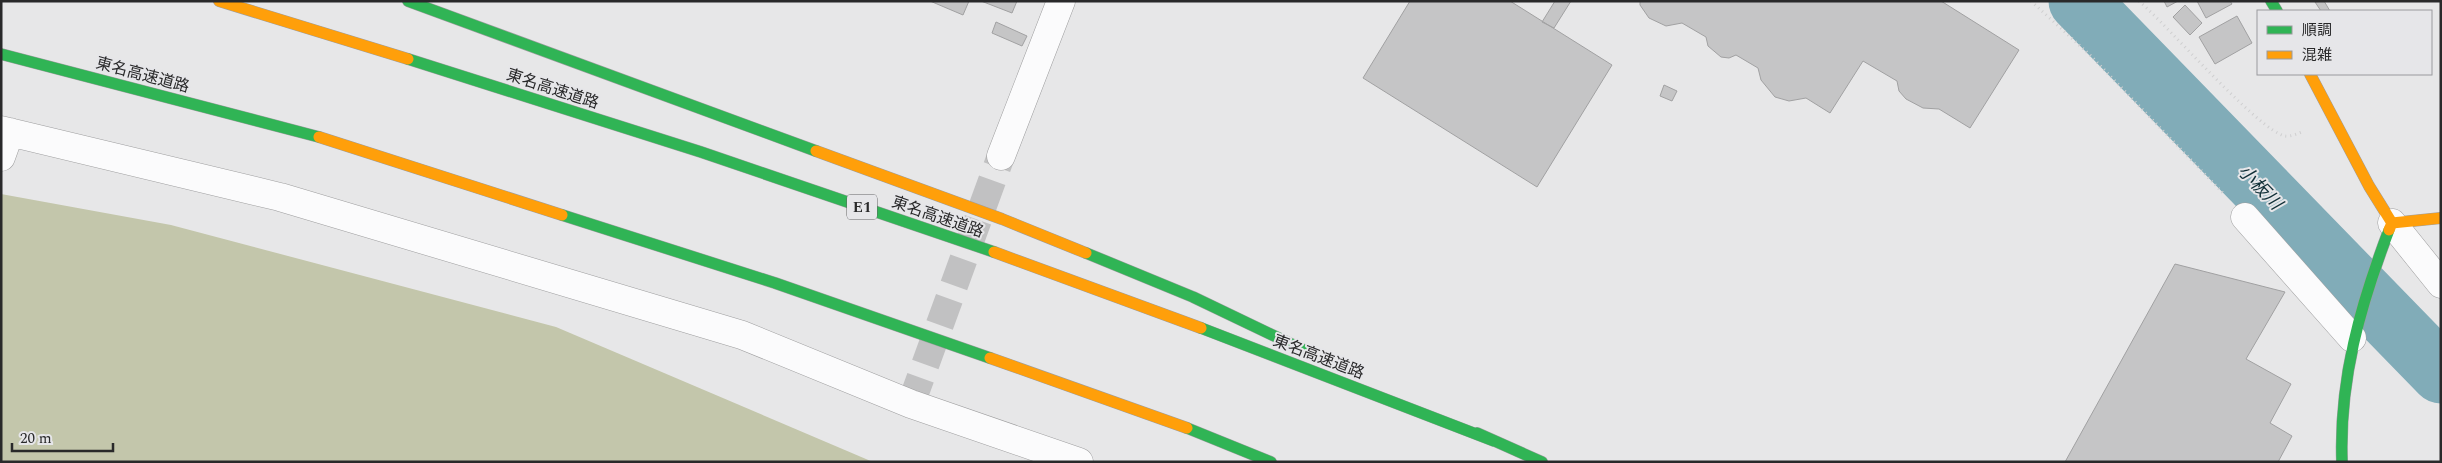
<svg xmlns="http://www.w3.org/2000/svg" width="2442" height="463" font-family="Spectral,'Noto Sans JP',serif">
  <rect width="100%" height="100%" fill="#e7e7e8"/>
  <path fill="#c3c6ab" d="M1,194L171,225L556,327L873,462H1Z"/>
  <g fill="none" stroke-linecap="round" stroke-linejoin="round">
    <path stroke="#81acb8" stroke-width="61" d="M2079,1L2441,373"/>
  </g>
  <path fill="#c5c5c6" stroke="#a1a1a2" d="M930,1H969L963,15Z
    M981,1H1017L1012,13Z
    M1410,1H1510L1612,65L1537,187L1363,78Z
    M1555,1H1571L1554,28L1542,22Z
    M1640,1H1941L2019,50L1970,128L1939,109L1923,108L1906,99L1899,91L1897,81L1863,61L1830,113L1806,98L1789,101L1775,97L1761,80L1758,68L1736,55L1729,58L1721,57L1708,46L1706,37L1682,23L1666,26L1649,18L1640,5Z
    M2164,1H2178L2167,7Z
    M2197,1H2230L2232,4L2206,18Z
    M2324,1L2330,11H2321L2315,2Z
    M2185,5L2202,23L2190,35L2173,17Z
    M2237,16L2252,43L2215,64L2199,37Z
    M996,22L1027,36L1022,46L992,33Z
    M1664,85L1677,91L1672,101L1660,96Z
    M2175,264L2285,292L2246,359L2291,384L2270,423L2292,436L2278,462H2065Z"/>
  <g fill="none" stroke-linecap="round" stroke-linejoin="round">
    <path stroke="#c1c1c2" stroke-width="28" stroke-dasharray="28 14" stroke-linecap="butt" d="M911,404L1001,156"/>
    <defs>
      <path id="street" d="M1,130L280,197L742,335L911,404L1079,462
        M1001,156L1061,1
        M1,157L10,132
        M2245,217L2352,338
        M2392,223L2441,284"/>
      <path id="fast" d="M408,1L816,151
        M2271,1L2277,11
        M1,54L319,137
        M408,59L701,152L994,252
        M562,215L775,283L990,358
        M1086,253L1193,297L1310,353
        M1201,328L1494,441
        M1187,428L1271,462
        M1477,433L1542,462
        M2342,462C2339,380 2360,306 2389,230"/>
      <path id="slow" d="M219,1L408,59
        M2310,74L2369,186L2392,223L2389,230
        M319,137L562,215
        M816,151L1002,219L1086,253
        M2392,223L2441,218
        M994,252L1201,328
        M990,358L1187,428"/>
    </defs>
    <use href="#street" stroke="#9e9e9f" stroke-width="29"/>
    <use href="#fast" stroke="#9e9e9f" stroke-width="12"/>
    <use href="#slow" stroke="#9e9e9f" stroke-width="12"/>
    <path stroke="#cfcfd0" stroke-width="3" stroke-dasharray="1 4" stroke-linecap="butt" d="M2031,1L2090,55L2225,195
      M2139,1C2167,25 2259,131 2285,136C2291,137 2299,133 2304,131"/>
    <use href="#street" stroke="#fbfbfc" stroke-width="28"/>
    <use href="#fast" stroke="#30b455" stroke-width="11"/>
    <use href="#slow" stroke="#ff9f0a" stroke-width="11"/>
  </g>
  <g text-anchor="middle" stroke-width="4" stroke-linejoin="round" paint-order="stroke">
    <rect fill="#e6e6e9" stroke="#626263" stroke-width="1" x="847" y="194.5" width="30" height="25" rx="4"/>
    <g font-size="15" font-weight="bold" fill="#29292a">
      <text x="862" y="212">E1</text>
    </g>
    <g font-size="16" fill="#29292a" stroke="#e6e6e9">
      <text transform="translate(143 74) rotate(15)" y="6">東名高速道路</text>
      <text transform="translate(553 88) rotate(18)" y="6">東名高速道路</text>
      <text transform="translate(938 216) rotate(19)" y="6">東名高速道路</text>
      <text transform="translate(1319 356) rotate(21)" y="6">東名高速道路</text>
    </g>
    <g font-size="18" font-style="italic" fill="#0f2e36" stroke="#e6e6e9">
      <text transform="translate(2260 187) rotate(46)" y="6">小板川</text>
    </g>
  </g>
  <rect width="2442" height="463" fill="none" stroke="#29292a" stroke-width="5"/>
  <rect x="2257" y="10" width="175" height="65" fill="#e6e6e9" stroke="#9a9a9d"/>
  <rect x="2267" y="26" width="25" height="8" fill="#30b455" stroke="#9a9a9d"/>
  <text x="2302" y="35" font-size="15" fill="#29292a">順調</text>
  <rect x="2267" y="51" width="25" height="8" fill="#ff9f0a" stroke="#9a9a9d"/>
  <text x="2302" y="60" font-size="15" fill="#29292a">混雑</text>
  <path d="M12 443v8h101v-8" fill="none" stroke="#29292a" stroke-width="2.5"/>
  <text x="20" y="443" font-size="15" fill="#29292a" stroke="#e6e6e9" stroke-width="4" paint-order="stroke">20 m</text>
</svg>
